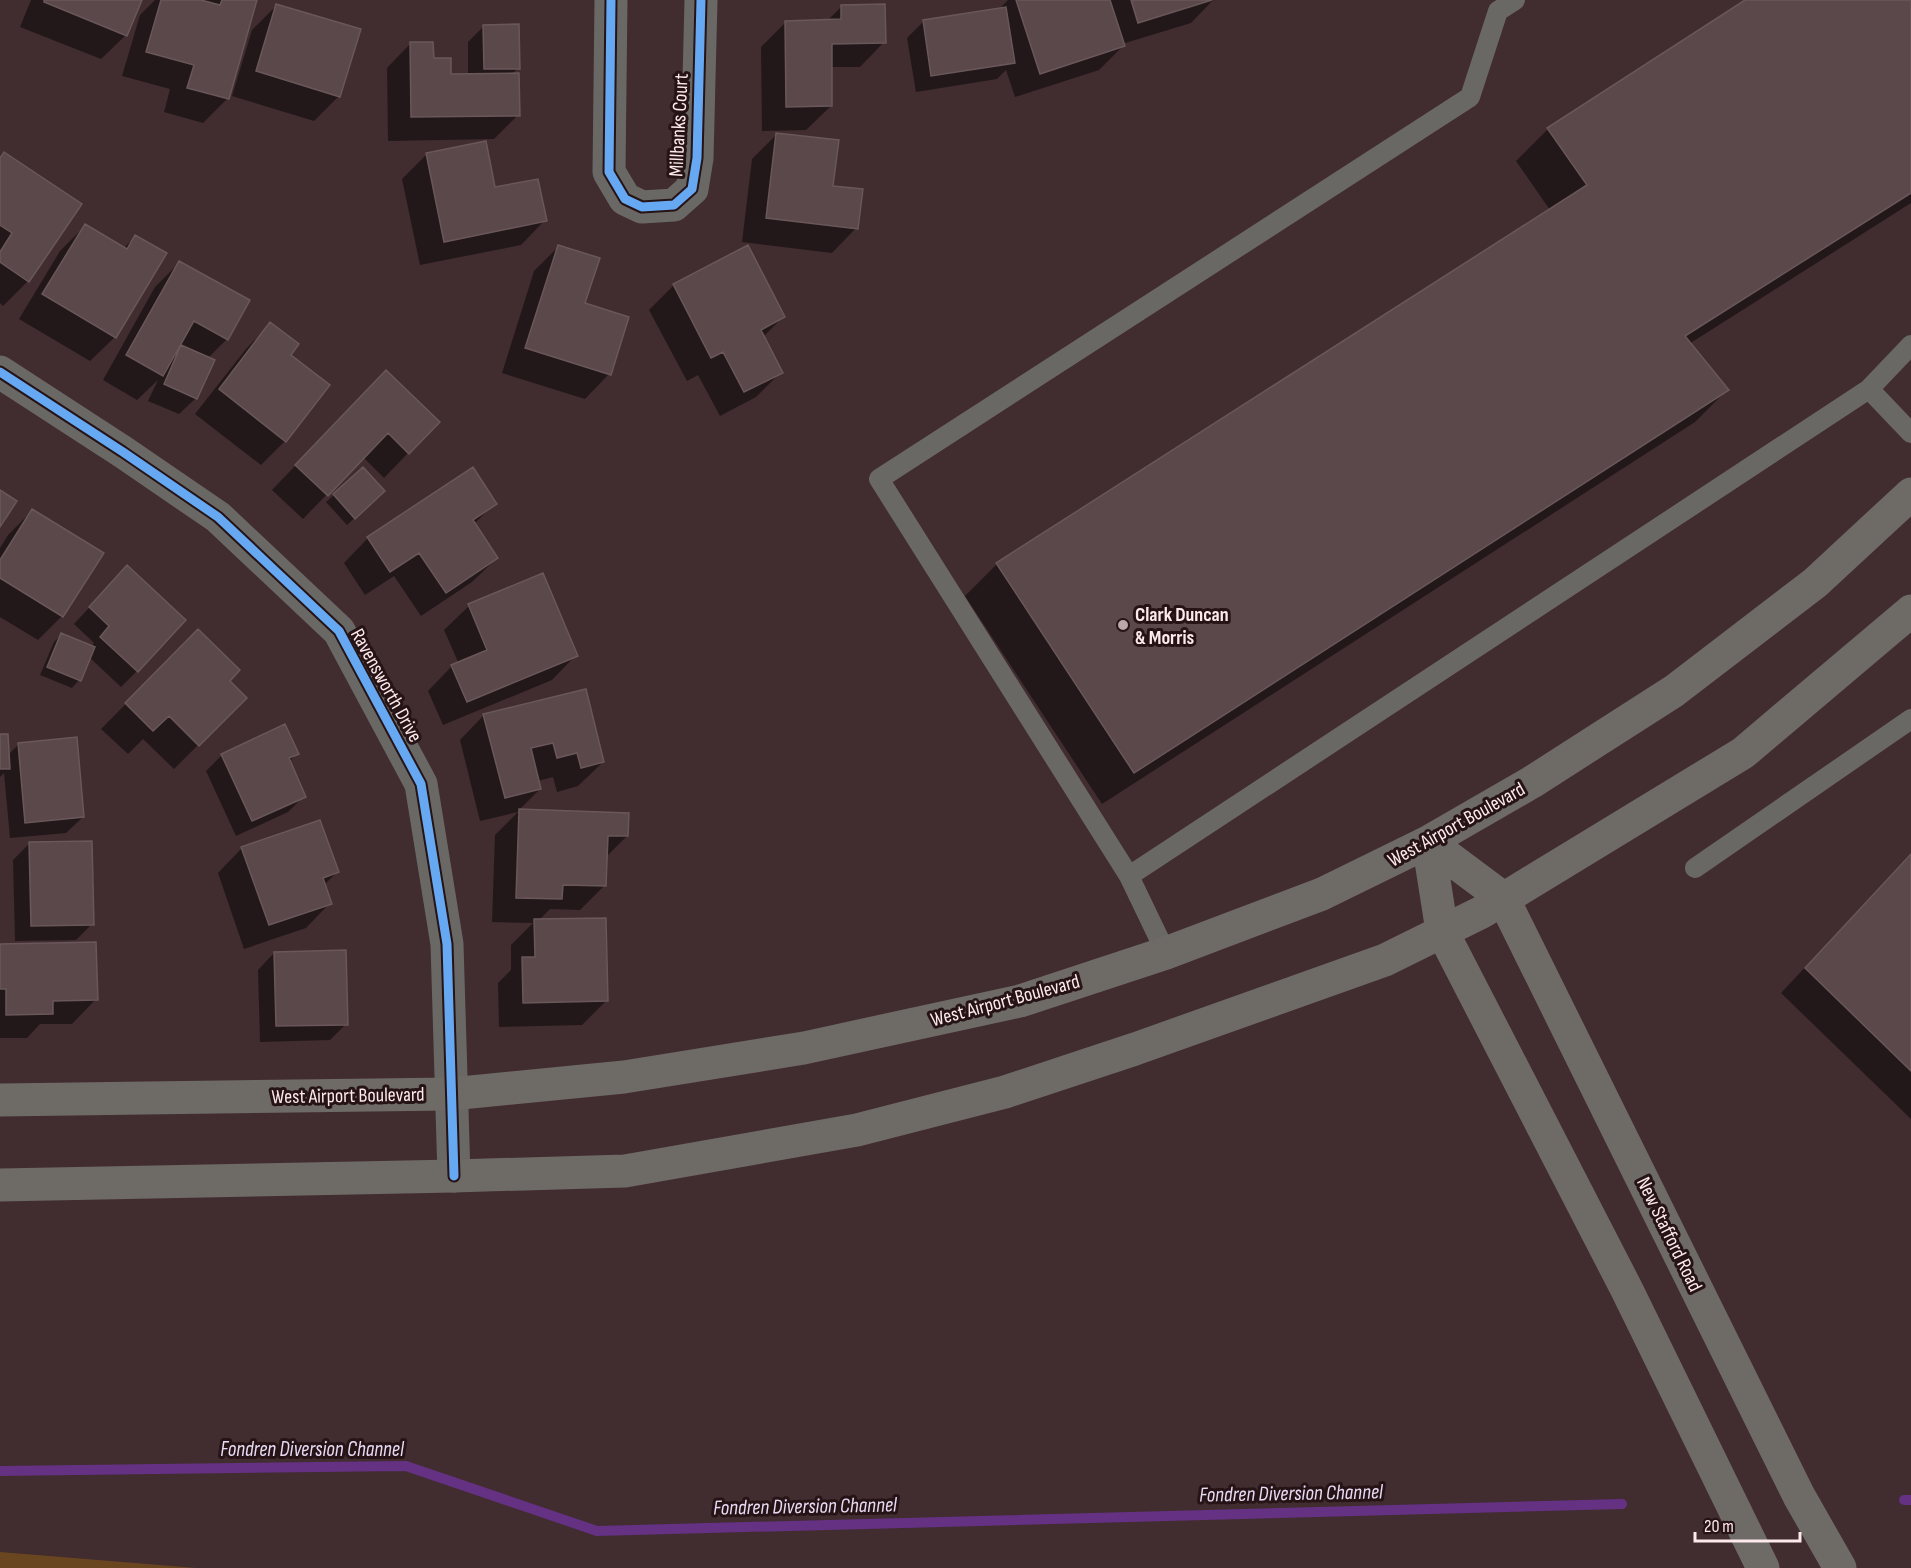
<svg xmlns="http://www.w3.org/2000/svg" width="1911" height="1568" font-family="'Sofia Sans Condensed',sans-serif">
  <rect width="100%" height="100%" fill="#412c30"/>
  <path fill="#6a4620" d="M0,1552L196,1568H0Z"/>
  <path fill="#0007" d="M31,0H140L126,35L101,59L20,27Z
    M155,0H196L205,3V0H256L227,99L203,123L164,112L170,89L122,76L140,15Z
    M1008,0H1213L1191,23L1122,44L1123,46L1099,70L1015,97L1006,70L997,79L916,92L907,38L924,21L998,10Z
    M1748,0H1911V203L1689,344L1727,390L1695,422L1102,804L965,596L997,564L1550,210L1516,161L1548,129Z
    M277,5L339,96L314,121L232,96L252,30Z
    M842,6L884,42L860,67H831V106L806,130L762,131L761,47L786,22L827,21Z
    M484,26L518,68L511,75L518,115L494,139L388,141L387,68L411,43L450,76H468V42Z
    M777,134L832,187L856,228L832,253L742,242L752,159Z
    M426,155L494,189L545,220L521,245L420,265L402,179Z
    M0,158L80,204L28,281L3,306L0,303Z
    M85,226L123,249L135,237L115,337L90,361L19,319L60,251Z
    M559,246L584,304L609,374L585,399L502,373L534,271Z
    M179,263L227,339L208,358L196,398L179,414L148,401L158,380L137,400L103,380L155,287Z
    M674,285L783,317L763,337L781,372L756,397L720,416L698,375L687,381L649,310Z
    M270,324L288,356L285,441L261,465L195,414L246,349Z
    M361,397L408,453L384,478L363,457L303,519L272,490Z
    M334,495L375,499L347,525L326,502Z
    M495,503L474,524L497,558L472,582L421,616L394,576L365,595L344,563L368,538Z
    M32,511L62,616L38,640L0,617V548L8,535Z
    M111,584L137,671L121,687L89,657L79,680L72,688L40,675L54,642L62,634L91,647L94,643L74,624Z
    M469,606L576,655L552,680L443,725L428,691L452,666L459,664L444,630Z
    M198,631L228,681L245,698L174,769L143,739L128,754L101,729Z
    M484,715L603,762L578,786L557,792L553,777L538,781L540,789L518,811L627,814V836L606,857L605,885L580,910L550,909L538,921L607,1000L582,1025L499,1027L498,983L511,970V945L533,923L492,922L495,835L518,812L480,821L460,740Z
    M0,736L8,755L19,744L83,817L66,833L10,838L4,773L0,777Z
    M297,753L289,762L304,796L288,812L236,836L206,771L222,755Z
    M30,843L92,924L76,940L15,941L13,860Z
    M242,848L337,872L324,885L330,903L306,928L244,949L218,873Z
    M1911,854V1119L1781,993Z
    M0,945L96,999L72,1024H40L27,1038H0Z
    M274,953L346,1024L330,1040L260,1042L258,970Z"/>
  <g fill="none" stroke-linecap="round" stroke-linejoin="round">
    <path stroke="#643183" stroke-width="10" d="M0,1471L406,1466L597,1531L1622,1504
      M1904,1500H1911"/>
  </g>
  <path fill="#5b484b" stroke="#69575a" stroke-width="1.5" d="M44,0H142L127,36L44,2Z
    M161,0H201L220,5L222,0H257L229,99L187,88L194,65L146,52Z
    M1016,0H1110L1125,46L1040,74Z
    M1131,0H1212L1138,23Z
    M1745,0H1911V193L1685,336L1729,390L1134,773L996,563L1587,185L1547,128Z
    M276,4L361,29L340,97L256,71Z
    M885,4L886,43L832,44V106L786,107L785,21L841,19V5Z
    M1006,7L1015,63L931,76L923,20Z
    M519,24L520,69H484L483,25Z
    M410,42H433L434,58H451V74L519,73L520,116L411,117Z
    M776,133L839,140L833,186L863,189L858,229L766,218Z
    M486,141L495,187L538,179L547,221L444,242L426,153Z
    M4,152L82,204L29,282L0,262V252L12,233L0,225V158Z
    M85,224L127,249L135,235L167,253L116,338L42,294Z
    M558,245L600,258L585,303L629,317L611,375L525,348Z
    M748,245L785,317L761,330L783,373L744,392L723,352L711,358L673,284Z
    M179,261L250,300L228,340L194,321L163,376L126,355Z
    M270,322L299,344L291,355L330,385L286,442L219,389Z
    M181,345L215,360L197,399L164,384Z
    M386,370L440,422L409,454L388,433L328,496L295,465Z
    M363,467L385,491L355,519L333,494Z
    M473,467L497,504L473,520L498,558L446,593L419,553L390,572L367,537Z
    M0,490L17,501L0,527Z
    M32,509L104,553L63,617L0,578V560Z
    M127,565L186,620L138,672L100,637L109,626L89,607Z
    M543,573L578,656L467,702L451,665L487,650L468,604Z
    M198,629L240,670L230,681L247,698L199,746L169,716L153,731L125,703Z
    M61,633L95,647L81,681L47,667Z
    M586,689L604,762L581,768L577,753L557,758L553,743L531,748L541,789L505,798L483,714Z
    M285,724L299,754L289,758L306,797L252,821L221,754Z
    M0,734H8L10,769H0Z
    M77,737L84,817L25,823L18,743Z
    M519,809L629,813L628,836H608L606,886L563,885L562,899L516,898Z
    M320,820L339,872L323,878L332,904L269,925L241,847Z
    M92,841L94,925L31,926L29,842Z
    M1911,854V1071L1805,968Z
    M606,918L608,1001L523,1003L522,957H535L534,919Z
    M96,942L98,1000L53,1001V1014L6,1015V989H0V944Z
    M346,950L348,1025L276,1026L274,952Z"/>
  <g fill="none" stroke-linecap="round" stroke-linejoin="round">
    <path stroke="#6a6865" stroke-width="20" d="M1515,0L1498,11L1470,97L879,479L1129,876L1869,389L1911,345
      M1869,389L1911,433
      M1695,868L1911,719
      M1129,876L1166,953"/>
    <path stroke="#6a6865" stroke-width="33" d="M611,0L609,172L625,199L642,207L674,205L692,189L697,158L701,0
      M0,372L123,452L218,517L339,631L421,784L447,944L454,1176"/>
    <path stroke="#6e6a66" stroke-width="33" d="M1428,842L1503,898L1799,1496L1840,1568
      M1428,842L1442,931L1627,1290L1763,1568
      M0,1100L451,1094L624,1077L804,1048L1020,1001L1166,953L1322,894L1428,842L1532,782L1674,691L1815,583L1911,494
      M0,1185L454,1176L625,1171L857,1130L1005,1092L1135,1049L1385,960L1482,912L1743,753L1911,611"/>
    <defs>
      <path id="cycleway" d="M611,0L609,172L625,199L642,207L674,205L692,189L697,158L701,0
        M0,372L123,452L218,517L339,631L421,784L447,944L454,1176"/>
    </defs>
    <use href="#cycleway" stroke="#251316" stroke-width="13"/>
    <use href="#cycleway" stroke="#66a8f1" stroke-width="9"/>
  </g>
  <circle fill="#bca7aa" stroke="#251316" stroke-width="2" cx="1123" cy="625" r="6"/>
  <g text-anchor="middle" stroke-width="6" stroke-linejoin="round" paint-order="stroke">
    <g font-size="20" fill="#fee9ec" stroke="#251316">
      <text transform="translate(678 125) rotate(-87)" y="7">Millbanks Court</text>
      <text transform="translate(387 685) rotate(61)" y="7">Ravensworth Drive</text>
      <text transform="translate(1456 824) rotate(-29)" y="7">West Airport Boulevard</text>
      <text transform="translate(1005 1000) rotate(-15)" y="7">West Airport Boulevard</text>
      <text transform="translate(348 1095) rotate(-1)" y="7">West Airport Boulevard</text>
      <text transform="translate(1670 1234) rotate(64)" y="7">New Stafford Road</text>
    </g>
    <g font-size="20" font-weight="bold" fill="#fee9ec" stroke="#251316" text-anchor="start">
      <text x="1135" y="621">Clark Duncan<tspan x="1135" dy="23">&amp; Morris</tspan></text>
    </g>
    <g font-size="21" font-style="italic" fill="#e7daf3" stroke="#251316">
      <text x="312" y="1456">Fondren Diversion Channel</text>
      <text transform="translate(1291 1493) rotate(-1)" y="7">Fondren Diversion Channel</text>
      <text transform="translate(805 1506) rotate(-1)" y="7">Fondren Diversion Channel</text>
    </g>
  </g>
  <path d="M1695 1532v9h105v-9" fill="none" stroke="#fee9ec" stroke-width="3"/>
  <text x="1704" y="1532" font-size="18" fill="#fee9ec" stroke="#251316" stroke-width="4.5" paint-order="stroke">20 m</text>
</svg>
